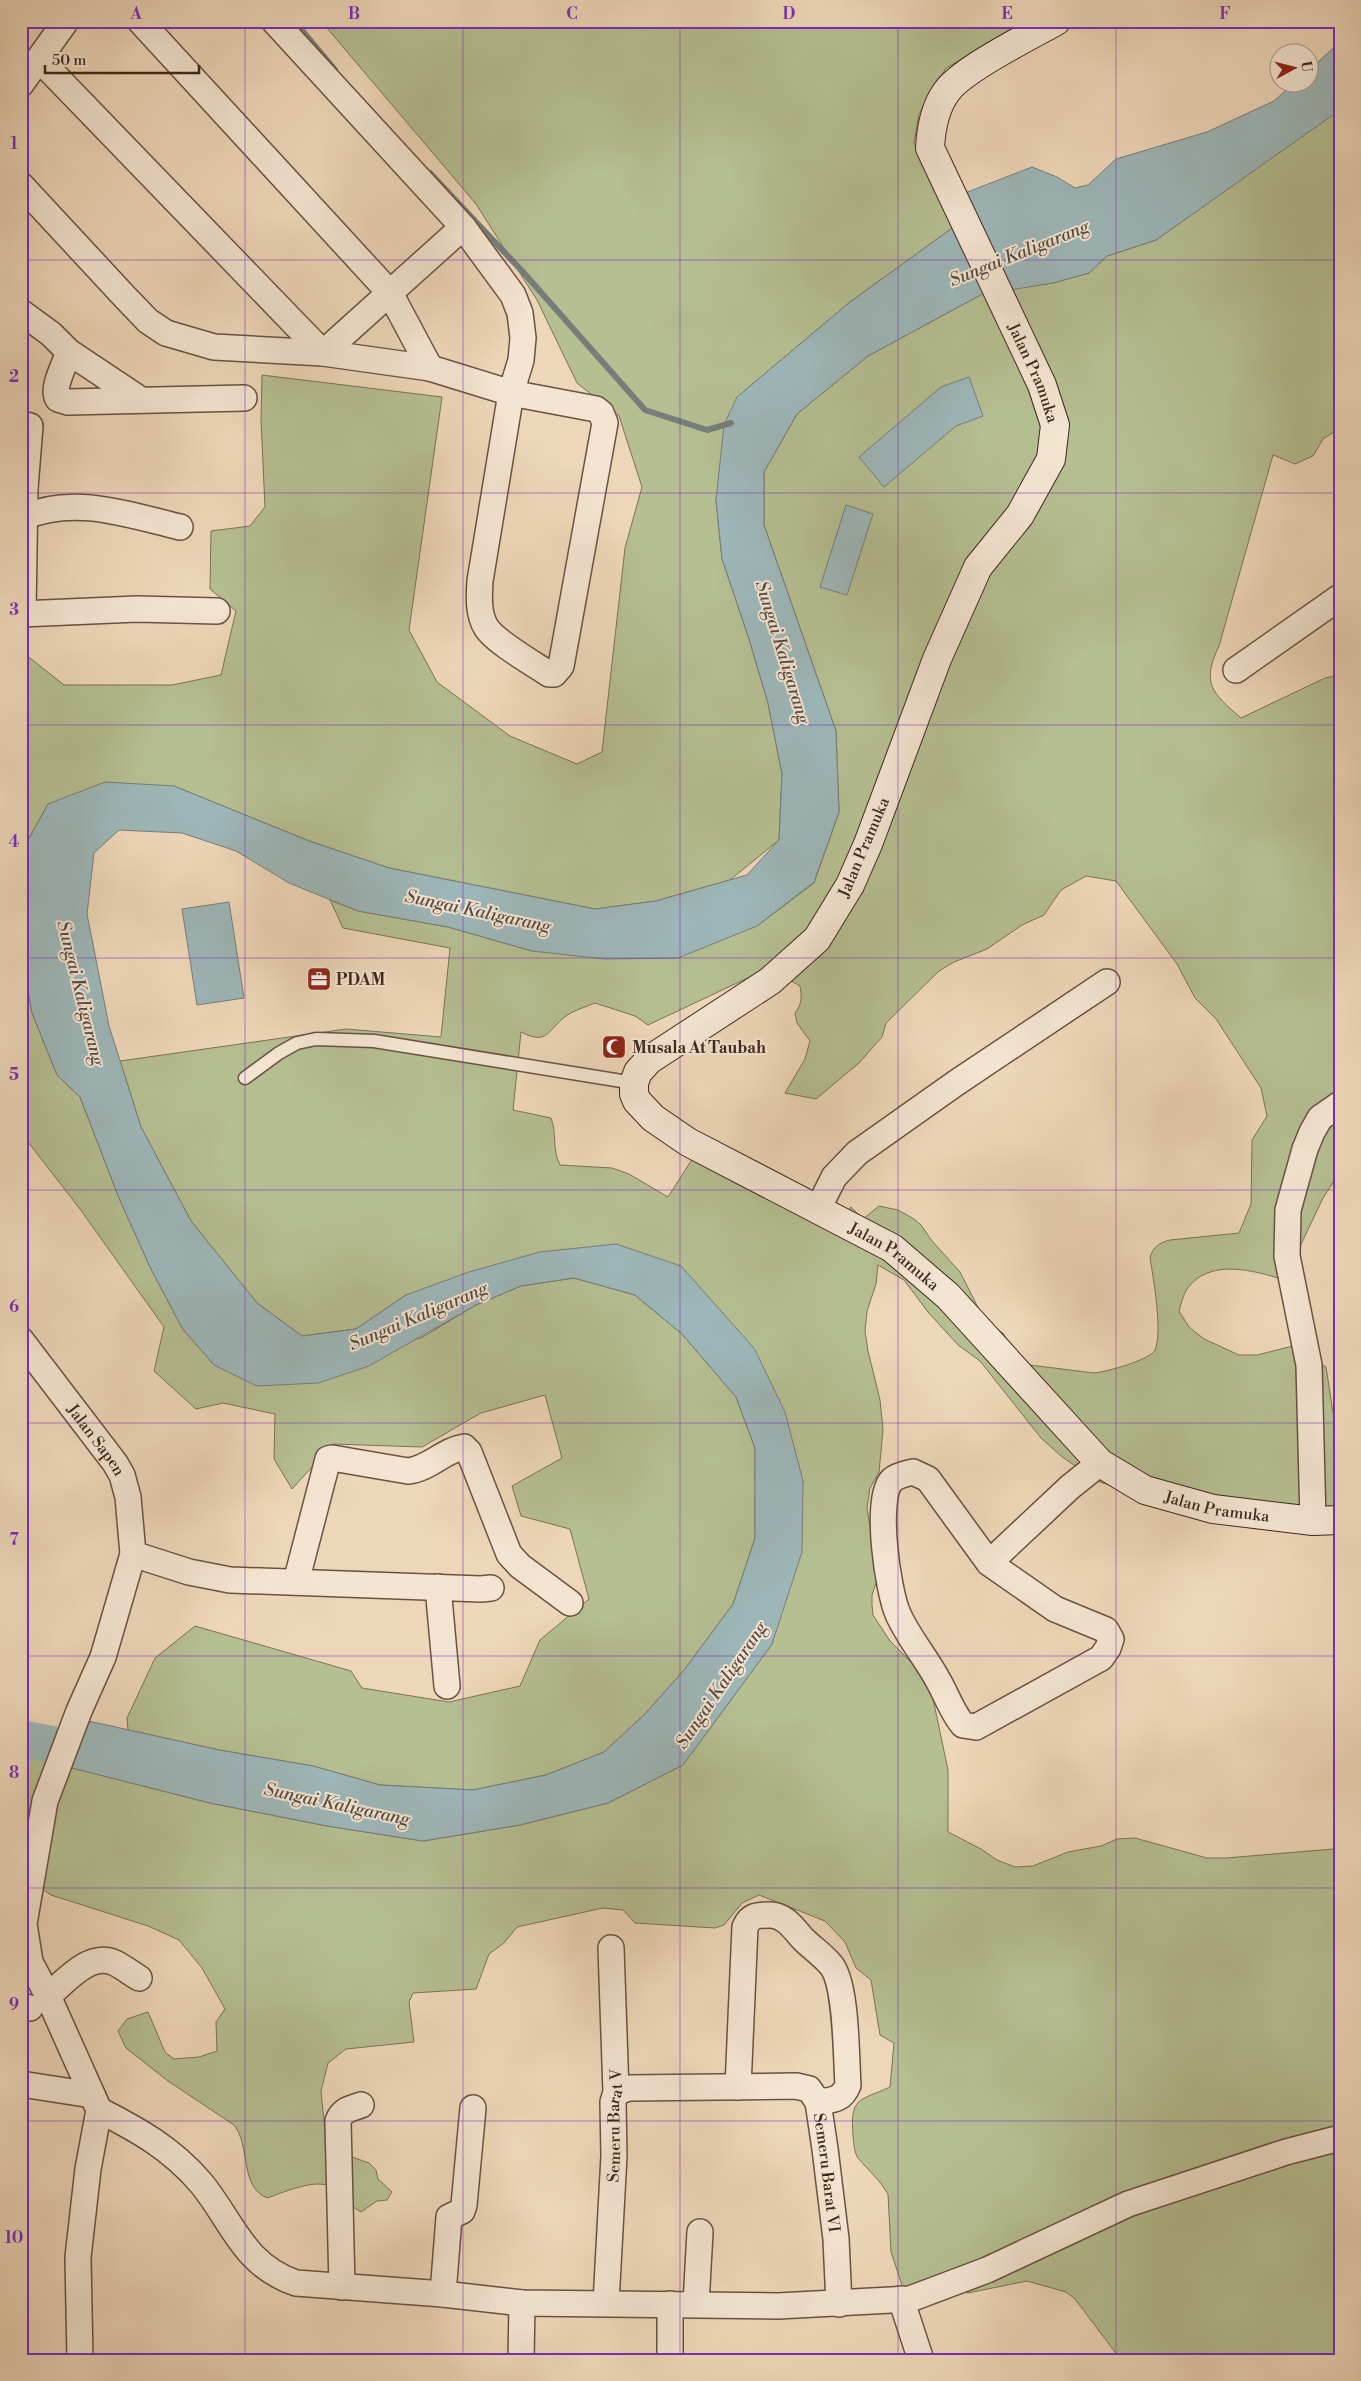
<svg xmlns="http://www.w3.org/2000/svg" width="1361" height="2381" font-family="'Libre Bodoni',serif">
  <rect width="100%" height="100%" fill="#eed7b9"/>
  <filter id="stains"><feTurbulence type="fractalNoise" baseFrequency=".004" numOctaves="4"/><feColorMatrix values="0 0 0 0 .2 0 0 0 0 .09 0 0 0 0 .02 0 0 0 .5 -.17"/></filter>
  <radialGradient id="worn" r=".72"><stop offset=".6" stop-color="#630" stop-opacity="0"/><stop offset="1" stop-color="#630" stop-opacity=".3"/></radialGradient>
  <path fill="#b5bf92" stroke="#7a7256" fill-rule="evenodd" d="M321,21H1030L946,68L919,114L914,143L955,226L850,302L743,392L716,500L722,559L749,639L768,703L782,774L779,840L730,880L656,901L595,909L389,868L309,841L174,786L48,804L21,853V651L64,685H172L221,675L236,611L210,589L211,531L250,526L265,507L261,420L262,375L442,397L409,630L437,682L510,736L577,764L602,752L625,548L642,487L619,416L577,383L537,300L476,204Z
    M1340,108V428L1323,439L1313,456L1295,464L1273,455L1219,646C1201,683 1212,693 1241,718L1325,678L1340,675V1172L1323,1198L1284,1280C1253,1270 1209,1258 1187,1289C1183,1295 1181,1304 1179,1311L1189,1327L1204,1339L1239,1355H1257L1293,1346L1326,1367L1340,1457V1522L1159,1502L1097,1481L1061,1456L1041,1438L980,1361L958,1345L928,1312L904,1280L878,1265L876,1284L867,1311L865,1331L868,1351L880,1400L883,1430L879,1472L870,1488L867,1508L878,1577L872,1595V1605L873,1615L890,1641L918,1669L932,1694L948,1770V1832L981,1849L997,1860L1015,1867L1033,1866L1068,1852L1101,1846L1117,1839L1135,1838L1207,1858H1226L1334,1849L1340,1845V2360H1121L1075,2299L1066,2292L1027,2281L968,2293L936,2286L903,2288L891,2252L888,2194C880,2180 868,2170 858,2158C854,2153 854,2142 853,2135C850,2097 859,2101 890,2087L894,2043L880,2035L871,1980L856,1968L845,1942L825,1921L759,1895L742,1903L724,1925L715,1928L635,1923L623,1910L603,1908L517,1927L504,1943L489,1954L476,1989L413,1993L409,2002L414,2042L346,2049L328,2063L321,2091L325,2131L330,2149L369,2163L376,2170L378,2179L392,2192L387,2200L377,2201L361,2212C350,2206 344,2197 335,2189C319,2176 285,2192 267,2198C239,2186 251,2146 234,2125L168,2081L126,2048L118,2031L127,2019L148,2012L165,2052L174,2059L199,2057L217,2051L216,2022L225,2009L202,1968L179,1940L148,1926L51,1895L21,1875V1749L49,1756L72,1768L210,1803L327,1826L423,1841L520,1825L608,1803L683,1765L772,1644L803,1481L681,1266L406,1295L356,1329L302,1336L257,1303L191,1221L141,1127L120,1061L346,1029L441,1037L450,948L343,928L330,900L358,911L448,927L532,951L757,926L814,883L839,812L836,731L764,525V472L797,414L868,356L986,292L1053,283L1089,273L1107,256L1156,240ZM1086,876L1116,881L1177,964L1195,998L1216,1019L1261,1088L1267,1116L1252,1140L1251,1204L1239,1233L1170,1240C1159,1243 1154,1246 1150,1257C1153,1278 1163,1331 1155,1350C1150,1360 1106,1372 1094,1373L1022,1364L1014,1359L1008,1341L1003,1333L986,1323L960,1272L932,1241L921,1225L914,1219L898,1210L879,1206L863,1219L851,1207L833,1230L693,1158L668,1197L629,1174L612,1168L560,1165C552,1150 557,1133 551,1118L513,1110L521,1032C548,1046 547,1030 566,1016C574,1010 586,1007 595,1003L635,1016L648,1025L769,968L800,986C802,997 802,1004 795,1013L797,1023L810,1041L805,1059L785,1093L816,1099L859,1063L882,1037L886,1023L939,971L954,962L987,949L1022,925L1044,915L1061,890Z
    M21,950L32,1013L57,1075L80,1097L119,1198L150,1267L182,1328L214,1365L421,1338L476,1305L521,1286L574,1278L635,1295L682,1334L736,1397L755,1448V1538L733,1604L685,1669L645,1714L604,1752L546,1775L473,1790L380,1785L313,1766L219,1750L128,1730L127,1718L155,1658L195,1626L351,1671L362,1688L449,1702L520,1686L540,1640L589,1599L570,1529L521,1516L512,1486L562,1458L545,1395L481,1413L422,1447L333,1444L292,1489L274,1459L275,1414L223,1403L196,1409L154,1371L164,1327L80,1209L21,1133Z"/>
  <path fill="#9db7b9" stroke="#777d7a" d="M1340,42V108L1333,115L1156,240L1107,256L1089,273L1053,283L1010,290L965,193L1032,167L1057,177L1075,188L1088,185L1116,159L1207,132L1274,101L1294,83L1308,82L1309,70Z
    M955,226L986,292L868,356L797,414L764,472V525L836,731L839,812L814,882L757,926L678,958L605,959L532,951L448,927L358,911L289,883L236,851L182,833L119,830L94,853L87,914L109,1026L141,1127L191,1221L257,1303L302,1336L356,1329L406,1295L469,1272L540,1252L616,1244L681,1266L754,1348L785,1412L803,1481L802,1552L772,1644L683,1765L608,1803L520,1825L423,1841L327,1826L210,1803L72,1768L84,1720L219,1750L313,1766L380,1785L473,1790L546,1775L604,1752L645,1714L685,1669L733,1604L755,1538V1448L736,1397L682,1334L635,1295L574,1278L521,1286L476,1305L369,1366L318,1383L257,1386L214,1365L182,1328L150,1267L119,1198L80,1097L57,1075L32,1013L21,950V853L48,804L105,782L174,786L309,841L389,868L595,909L656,901L747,875L779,840L782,774L768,703L749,639L722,559L716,500L724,425L737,397L850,302Z
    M969,377L983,416L956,426L884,487L859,457L941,387Z
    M846,505L873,514L847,595L820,587Z
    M229,902L244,998L197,1005L182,909Z"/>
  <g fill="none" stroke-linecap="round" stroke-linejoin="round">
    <path stroke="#777d7a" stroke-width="6" d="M294,21L335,70
      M430,173L523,272L645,410L707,430L731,423"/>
    <path stroke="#9db7b9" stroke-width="36" d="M21,1738L100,1754"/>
    <defs>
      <path id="service" d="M245,1078L279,1053L297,1043L316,1039L374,1041L634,1083"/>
      <g id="minor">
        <path d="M140,21L390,293L430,368"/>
        <path d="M39,59L323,353L463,227"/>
        <path d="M21,84L66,21"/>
        <path d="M21,185L124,296L148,321L166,333L214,347L323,353L430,368L511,393L596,409L601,413L605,423L561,666L554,674H549C534,664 494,641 486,627C478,614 479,596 480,581L511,393L521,360L523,338L520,313L513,295L463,227L274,21"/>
        <path d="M21,312L51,334L69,352L141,400"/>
        <path d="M69,352C65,364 51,389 58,399L68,402L244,398"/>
        <path d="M21,424L30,426L25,488"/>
        <path d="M21,488H25L23,614"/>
        <path d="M24,517C75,495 129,515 180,527"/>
        <path d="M21,614L137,609L217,611"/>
        <path d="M1236,670L1340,597"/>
        <path d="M818,1209L834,1177L857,1153L956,1083L1107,982"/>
        <path id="s1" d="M21,1340L115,1463L122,1475L128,1497L133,1554L103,1657L79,1711L45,1801L24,1924L30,1962L48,1996L99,2110L88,2169L78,2257L80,2360"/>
        <path d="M1313,1521L1309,1365L1287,1256L1288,1210L1305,1149L1312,1132L1320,1118L1340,1104"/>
        <path d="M133,1554L189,1572L230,1580L481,1589L491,1588"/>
        <path d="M989,1563L928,1479L913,1472C906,1474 898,1475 892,1480C874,1498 888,1592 898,1614C908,1637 927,1659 939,1682C947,1696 952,1712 963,1725L976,1727L1101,1658L1108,1648L1111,1639L1106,1630L1055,1609L989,1563L1070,1487L1100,1463"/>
        <path d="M296,1582L328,1459L332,1458L408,1471C429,1469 444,1450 464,1447L469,1452L509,1554L520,1566L570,1603"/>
        <path d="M438,1587L447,1686"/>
        <path d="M48,1996C66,1981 90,1951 115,1963C123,1967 131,1973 139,1978"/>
        <path d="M21,2006L30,2008"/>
        <path d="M21,2084L92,2095"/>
        <path d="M738,2087L745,1927C750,1915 758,1915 770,1915C785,1915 794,1929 803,1939C812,1948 823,1955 831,1965C847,1984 846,2058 848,2085C842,2100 833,2100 818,2102"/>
        <path id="s2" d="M616,2092L629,2088L796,2086L809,2089L818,2102L825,2149L836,2239L839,2304"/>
        <path d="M99,2110C138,2130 171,2148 201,2183C233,2222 243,2265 296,2283L443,2294L522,2303L778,2306L910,2299L987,2270L1128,2204L1286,2152L1340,2138"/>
        <path d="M342,2287L338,2121C342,2109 351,2109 361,2105"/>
        <path d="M443,2294L449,2217L462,2211L464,2205L473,2108"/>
        <path d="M901,2299L921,2360"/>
        <path id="s3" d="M606,2303L614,2156L613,2102L616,2092L611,1948"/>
        <path d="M670,2304V2360"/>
        <path d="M696,2304L700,2232"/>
        <path d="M521,2360L522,2303"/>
      </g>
      <g id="secondary">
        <path id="s4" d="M1056,21C1030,36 963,69 947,91C935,107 931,129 930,148L1042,385L1055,425L1051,459L1020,515L978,567L937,659L868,844L850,885L817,939L770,981L649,1060L638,1072L634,1083V1094L637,1101L653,1118L688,1142L892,1248L948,1296L1100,1463L1145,1490L1213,1509L1313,1521L1340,1520"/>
      </g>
    </defs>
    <use href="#service" stroke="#6a5242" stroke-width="15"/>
    <use href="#minor" stroke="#6a5242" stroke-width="28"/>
    <use href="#secondary" stroke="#3e261b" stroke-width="30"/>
    <use href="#service" stroke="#f4e5d2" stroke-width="12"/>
    <use href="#minor" stroke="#f4e5d2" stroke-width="25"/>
    <use href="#secondary" stroke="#f4e5d2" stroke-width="28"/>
  </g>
  <path fill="none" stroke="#7b2cbf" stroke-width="1" stroke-opacity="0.55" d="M245,21V2360M463,21V2360M680,21V2360M898,21V2360M1116,21V2360M21,260H1340M21,493H1340M21,725H1340M21,958H1340M21,1190H1340M21,1423H1340M21,1656H1340M21,1888H1340M21,2121H1340"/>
  <defs>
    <symbol id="office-square" viewBox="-11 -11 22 22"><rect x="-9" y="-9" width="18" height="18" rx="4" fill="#8f2418" stroke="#f4e5d2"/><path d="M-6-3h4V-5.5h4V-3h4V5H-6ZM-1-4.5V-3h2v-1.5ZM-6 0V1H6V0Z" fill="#fff"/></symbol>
    <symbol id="mosque-square" viewBox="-11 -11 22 22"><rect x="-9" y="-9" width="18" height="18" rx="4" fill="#8f2418" stroke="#f4e5d2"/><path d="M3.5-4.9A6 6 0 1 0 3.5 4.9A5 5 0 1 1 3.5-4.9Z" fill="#fff"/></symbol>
  </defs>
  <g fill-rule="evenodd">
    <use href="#office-square" x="305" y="965" width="28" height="28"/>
    <use href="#mosque-square" x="600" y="1033" width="28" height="28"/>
  </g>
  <g text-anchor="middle" stroke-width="4" stroke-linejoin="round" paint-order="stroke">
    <g font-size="16" fill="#3e261b" stroke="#f4e5d2">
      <text dy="6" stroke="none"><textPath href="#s4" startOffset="438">Jalan Pramuka</textPath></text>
      <text transform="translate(863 847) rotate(-67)" y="6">Jalan Pramuka</text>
      <text dy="6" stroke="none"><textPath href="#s4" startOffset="1622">Jalan Pramuka</textPath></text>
      <text dy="6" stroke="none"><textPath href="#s1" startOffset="125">Jalan Sapen</textPath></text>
      <text dy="6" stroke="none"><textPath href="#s4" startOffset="2042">Jalan Pramuka</textPath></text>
      <text dy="6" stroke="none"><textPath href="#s3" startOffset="178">Semeru Barat V</textPath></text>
      <text dy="6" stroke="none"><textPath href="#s2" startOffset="281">Semeru Barat VI</textPath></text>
    </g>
    <g font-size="16" font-weight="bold" fill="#3e261b" stroke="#f4e5d2" text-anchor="start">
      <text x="336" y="985">PDAM</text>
      <text x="632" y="1053">Musala At Taubah</text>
    </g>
    <g font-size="18" font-style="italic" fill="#564a42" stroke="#f4e5d2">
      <text transform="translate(1019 253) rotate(-22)" y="6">Sungai Kaligarang</text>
      <text transform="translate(783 652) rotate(73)" y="6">Sungai Kaligarang</text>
      <text transform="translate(478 911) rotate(12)" y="6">Sungai Kaligarang</text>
      <text transform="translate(81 993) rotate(76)" y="6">Sungai Kaligarang</text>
      <text transform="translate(418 1316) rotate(-23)" y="6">Sungai Kaligarang</text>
      <text transform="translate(721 1685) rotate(-56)" y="6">Sungai Kaligarang</text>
      <text transform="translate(337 1804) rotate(12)" y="6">Sungai Kaligarang</text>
    </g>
  </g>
  <rect width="1361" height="2381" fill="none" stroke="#eed7b9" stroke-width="55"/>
  <g transform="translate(1294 68) rotate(83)"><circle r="24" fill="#f4e5d2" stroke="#ab9989"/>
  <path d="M0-4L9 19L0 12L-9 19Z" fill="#8f2418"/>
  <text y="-8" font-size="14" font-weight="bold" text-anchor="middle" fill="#3e261b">U</text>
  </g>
  <path d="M45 65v8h154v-8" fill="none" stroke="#3e261b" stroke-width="2.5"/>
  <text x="52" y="65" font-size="15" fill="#3e261b" stroke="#f4e5d2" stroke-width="4" paint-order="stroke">50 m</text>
  <rect x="28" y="28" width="1306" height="2326" fill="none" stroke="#7b2cbf" stroke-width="2"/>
  <g font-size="16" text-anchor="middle" font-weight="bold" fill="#7b2cbf">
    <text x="136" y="19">A</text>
    <text x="354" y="19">B</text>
    <text x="572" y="19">C</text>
    <text x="789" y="19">D</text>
    <text x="1007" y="19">E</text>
    <text x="1225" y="19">F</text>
    <text x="14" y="149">1</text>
    <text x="14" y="382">2</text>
    <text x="14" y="615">3</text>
    <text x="14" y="847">4</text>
    <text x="14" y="1080">5</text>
    <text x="14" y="1312">6</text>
    <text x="14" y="1545">7</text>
    <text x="14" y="1778">8</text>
    <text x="14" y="2010">9</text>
    <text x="14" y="2243">10</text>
  </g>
  <rect width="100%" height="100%" filter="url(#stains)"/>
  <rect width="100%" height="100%" fill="url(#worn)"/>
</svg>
